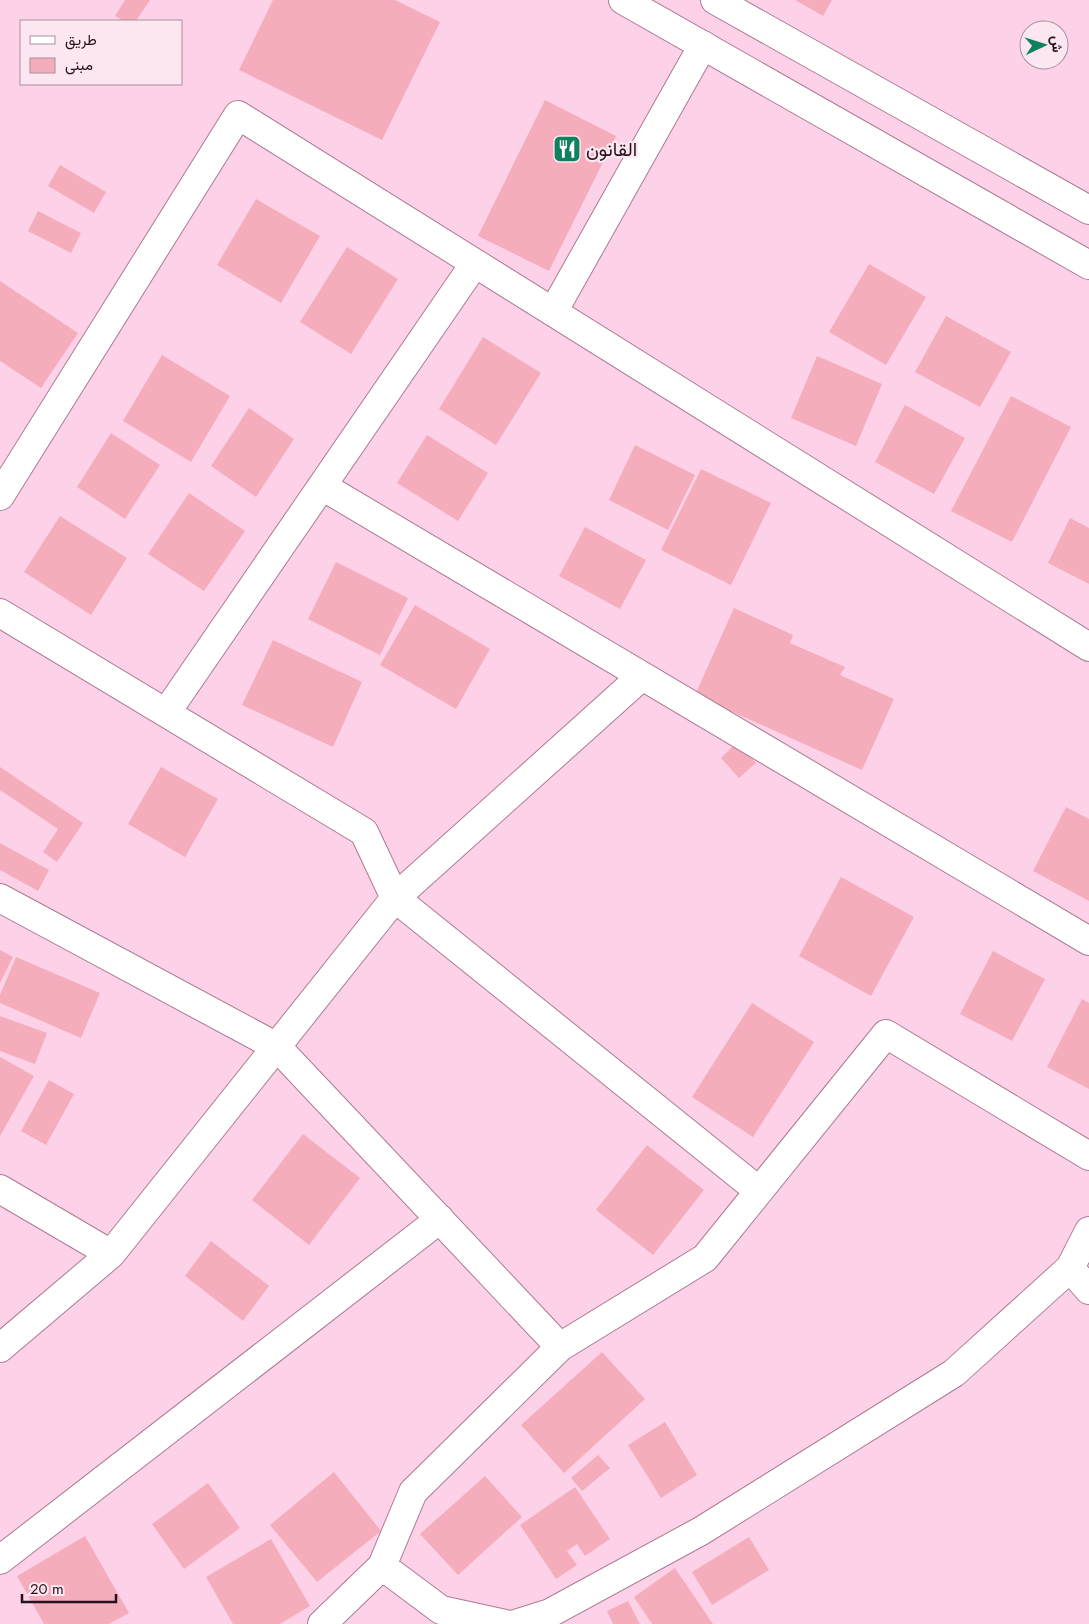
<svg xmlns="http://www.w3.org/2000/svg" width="1089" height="1624" font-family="Jost,Vazirmatn,sans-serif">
  <rect width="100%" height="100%" fill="#fdd1e8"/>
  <path fill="#f5adbc" d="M125,0H150L136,21H124L115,16Z
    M273,0H395L440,22L382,140L239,70Z
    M795,0H832L823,16Z
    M545,100L616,136L549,271L478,236Z
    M60,165L106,192L94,213L48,186Z
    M256,199L320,236L281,303L217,265Z
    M38,211L81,233L71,253L28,231Z
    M347,247L398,279L351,354L300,322Z
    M869,264L926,297L886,365L829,332Z
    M0,281L78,333L41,388L0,361Z
    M946,316L1011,352L980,407L915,372Z
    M483,337L541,373L496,445L439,409Z
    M162,355L230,396L191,462L123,421Z
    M817,356L882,384L856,446L791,418Z
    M1011,396L1071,427L1012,542L951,511Z
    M905,405L965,438L934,494L875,462Z
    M249,408L294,439L256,497L211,466Z
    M111,433L160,465L125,519L77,487Z
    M427,435L488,473L458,521L397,483Z
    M635,445L695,475L668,530L609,500Z
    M701,469L771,503L731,585L661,550Z
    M189,493L245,531L204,591L148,554Z
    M60,516L127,558L91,615L24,572Z
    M1070,518L1089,528V584L1048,563Z
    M585,527L646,560L620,609L559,576Z
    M336,562L408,598L380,655L308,619Z
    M415,605L490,649L456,709L380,665Z
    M734,608L793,635L790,643L845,667L840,675L894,699L862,770L695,695Z
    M273,640L362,682L333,747L242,705Z
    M737,742L756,763L739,778L721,758Z
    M0,767L83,823L57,862L43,852L58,829L0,790Z
    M161,767L218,799L185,857L128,824Z
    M1066,807L1089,819V901L1033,871Z
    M0,843L49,870L38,891L0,870Z
    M841,877L914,917L871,996L799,956Z
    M0,950L13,957L0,983Z
    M993,951L1045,979L1012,1041L960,1014Z
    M16,957L100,993L81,1038L0,1003V995Z
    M1082,999L1089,1003V1089L1047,1067Z
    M752,1003L814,1042L753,1137L692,1097Z
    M0,1016L47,1033L35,1064L0,1051Z
    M0,1057L34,1076L0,1136Z
    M49,1080L74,1094L46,1145L21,1131Z
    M303,1134L360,1178L309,1245L252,1200Z
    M647,1145L704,1190L653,1255L596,1210Z
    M211,1241L269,1286L243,1321L185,1276Z
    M602,1352L645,1399L564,1473L521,1425Z
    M665,1422L697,1475L661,1498L628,1445Z
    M598,1455L610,1468L582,1491L571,1478Z
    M334,1472L381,1531L317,1582L270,1525Z
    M485,1476L522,1517L458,1575L420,1534Z
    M208,1483L240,1528L184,1569L152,1524Z
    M575,1487L610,1539L585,1556L577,1544L567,1551L577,1565L556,1579L520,1525Z
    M85,1536L129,1613L109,1624H44L17,1576Z
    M749,1537L769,1570L712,1605L692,1572Z
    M271,1539L310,1606L280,1624H233L206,1577Z
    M675,1568L713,1624H652L634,1597Z
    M628,1601L640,1624H613L607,1611Z"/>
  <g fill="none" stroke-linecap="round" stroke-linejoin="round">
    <defs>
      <path id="minor" d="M553,312L703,45
        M322,486L1089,941
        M0,496L238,115L1089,647
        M0,613L364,832L395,898L642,676
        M166,713L475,263
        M0,898L277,1047L560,1347
        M0,1189L111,1254
        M1089,1231L1070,1268L1089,1290
        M0,1348L111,1254L395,898L759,1191
        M0,1560L440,1219
        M382,1566L441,1610L505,1624
        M322,1624L382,1566L413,1492L560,1347L705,1258L886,1034L1089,1156
        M515,1624L550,1613L701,1531L954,1373L1070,1268"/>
      <path id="secondary" d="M623,0L1089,265
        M715,0L1089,210"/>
    </defs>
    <use href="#minor" stroke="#ac7a94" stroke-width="30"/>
    <use href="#secondary" stroke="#ac7a94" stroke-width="30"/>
    <use href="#minor" stroke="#fff" stroke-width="28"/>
    <use href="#secondary" stroke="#fff" stroke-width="28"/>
  </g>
  <defs>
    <symbol id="restaurant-square" viewBox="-11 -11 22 22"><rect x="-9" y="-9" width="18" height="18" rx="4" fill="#10815f" stroke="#fce6f1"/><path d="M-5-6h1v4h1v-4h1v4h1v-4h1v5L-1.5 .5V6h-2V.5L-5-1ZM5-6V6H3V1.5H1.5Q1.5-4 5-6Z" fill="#fff"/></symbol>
  </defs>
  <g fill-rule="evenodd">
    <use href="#restaurant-square" x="551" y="133" width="32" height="32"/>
  </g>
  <g text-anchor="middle" stroke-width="4.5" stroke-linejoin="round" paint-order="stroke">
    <g font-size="19" fill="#25121c" stroke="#fce6f1" text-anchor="start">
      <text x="586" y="156">القانون</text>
    </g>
  </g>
  <rect x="20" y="20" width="162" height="65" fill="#fce6f1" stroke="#a6919c"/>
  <rect x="30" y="36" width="25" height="8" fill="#ffffff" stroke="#a6919c"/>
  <text x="65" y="45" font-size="15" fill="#25121c">طريق</text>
  <rect x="30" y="58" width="25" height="15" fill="#f5adbc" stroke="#a6919c"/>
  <text x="65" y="70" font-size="15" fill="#25121c">مبنى</text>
  <g transform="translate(1044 45) rotate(86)"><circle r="24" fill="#fce6f1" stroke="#a6919c"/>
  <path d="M0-4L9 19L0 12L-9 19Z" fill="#10815f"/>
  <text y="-8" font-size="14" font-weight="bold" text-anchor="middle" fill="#25121c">ش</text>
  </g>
  <path d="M22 1594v8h94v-8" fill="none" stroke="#25121c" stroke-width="2.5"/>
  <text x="30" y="1594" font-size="15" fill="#25121c" stroke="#fce6f1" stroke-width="4" paint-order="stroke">20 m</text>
</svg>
